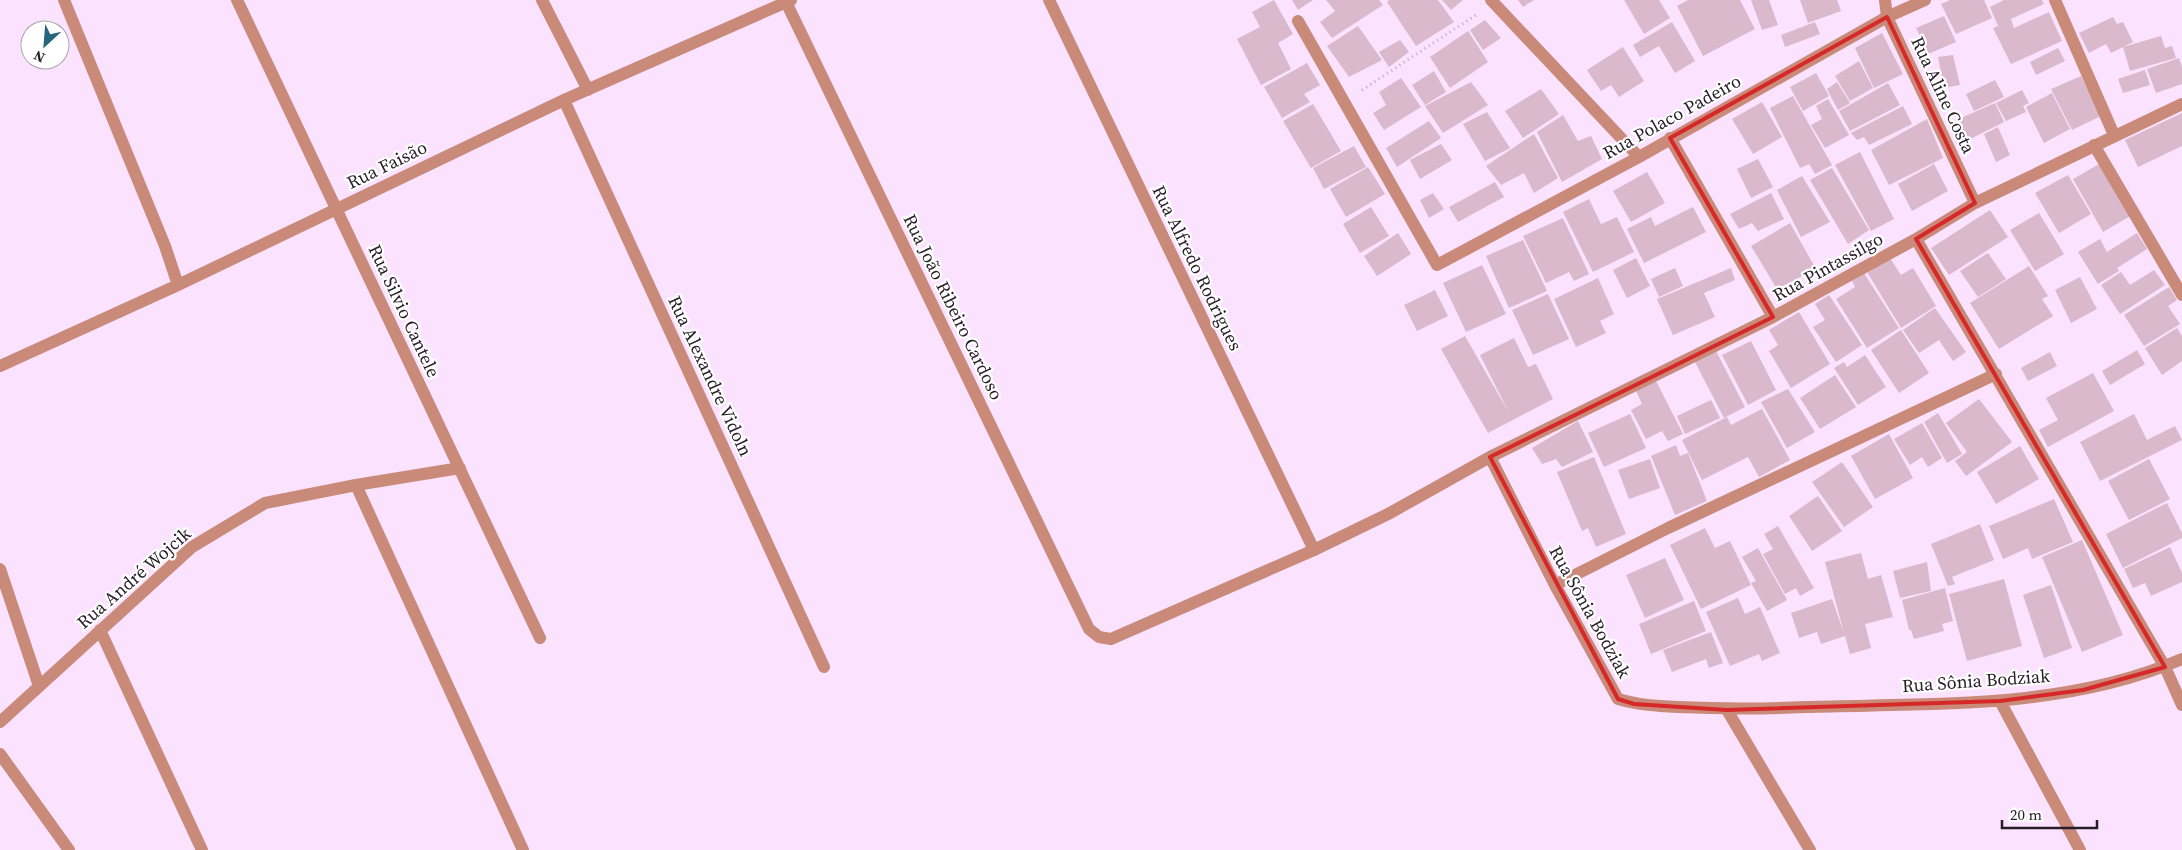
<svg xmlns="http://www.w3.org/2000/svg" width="2182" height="850" font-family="'Source Serif 4',serif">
  <rect width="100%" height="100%" fill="#fbe2fe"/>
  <path fill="#dbb9cd" d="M1274,0L1293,34L1278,43L1291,69L1261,85L1237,39L1260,27L1252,12Z
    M1292,0H1313L1298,10Z
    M1326,0H1379L1383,5L1332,38L1320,22L1335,11Z
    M1389,0H1438L1454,22L1416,46L1387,2Z
    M1442,0H1463L1451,10Z
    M1518,0H1534L1523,7Z
    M1624,0H1659L1670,18L1644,34Z
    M1688,0H1740L1755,29L1703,56L1677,6Z
    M1751,0H1769L1778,25L1762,30Z
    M1800,0H1837L1841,11L1808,23Z
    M1950,0H1984L1992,18L1956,34L1941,4Z
    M2004,0H2042L2044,4L2011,19L2014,28L2049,12L2062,41L2011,64L1993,28L1998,26L1990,7Z
    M1944,16L1956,42L1928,54L1916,28Z
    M2113,17L2117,24L2123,22L2133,42L2111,53L2106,44L2089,53L2079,33Z
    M1485,20L1501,38L1483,50L1470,30Z
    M1672,22L1695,61L1675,73L1659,46L1640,57L1633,45Z
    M1815,22L1820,34L1785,47L1781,35Z
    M1358,26L1382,60L1349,77L1327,46Z
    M1468,31L1488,62L1450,88L1430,57Z
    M1882,33L1903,74L1874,88L1855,48Z
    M2161,36L2165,48L2172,46L2176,58L2130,71L2123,47Z
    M1400,40L1409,52L1389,67L1379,52Z
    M1623,47L1644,81L1619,97L1611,85L1601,91L1587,70Z
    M2058,48L2065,61L2036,75L2030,62Z
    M1953,55L1960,85L1944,88L1938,57Z
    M2179,58L2182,67V84L2156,93L2147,69Z
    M1859,61L1873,88L1850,101L1835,76Z
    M1307,63L1320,85L1304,94L1310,102L1282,118L1264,87Z
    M2145,70L2150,85L2123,93L2118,79Z
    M1434,71L1446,92L1425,105L1412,85Z
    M1816,73L1829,96L1803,111L1790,87Z
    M2081,76L2101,116L2072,130L2051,89Z
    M1401,78L1421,107L1384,130L1373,113L1386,105L1379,92Z
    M1995,80L2004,97L1974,111L1966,94Z
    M1471,82L1488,105L1443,133L1425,106Z
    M1837,82L1850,103L1838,110L1827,89Z
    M1888,83L1900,105L1850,131L1839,111Z
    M1541,89L1559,114L1523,138L1505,111Z
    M2022,90L2029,103L2023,106L2026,112L2006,121L1996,103Z
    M2052,93L2070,129L2044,143L2026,107Z
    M1793,96L1832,165L1815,174L1809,164L1800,168L1770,108Z
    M1828,99L1849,135L1825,148L1811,125L1822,119L1816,106Z
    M1762,102L1782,137L1753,154L1732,119Z
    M1995,103L2004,122L1964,142L1954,121Z
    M1313,104L1341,151L1311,168L1283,121Z
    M1903,106L1912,124L1869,145L1864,137L1857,140L1851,133Z
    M1487,112L1510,148L1485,161L1463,124Z
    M2182,113V146L2138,167L2125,140Z
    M1563,115L1578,141L1591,136L1602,159L1562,182L1537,132Z
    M1927,119L1943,158L1889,185L1871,150Z
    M1429,121L1441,138L1397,167L1386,148Z
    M1998,127L2010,155L1996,162L1984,134Z
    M1534,134L1558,178L1534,193L1524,173L1501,185L1486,166Z
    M1441,144L1452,160L1420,179L1410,160Z
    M1354,146L1366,167L1324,189L1313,168Z
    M1860,152L1894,219L1871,231L1835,165Z
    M1758,159L1773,187L1751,198L1737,169Z
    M2101,163L2132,215L2103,232L2073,179Z
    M1934,164L1948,191L1912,211L1898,184Z
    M1368,167L1385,194L1346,217L1330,189Z
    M1832,168L1869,230L1848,244L1810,180Z
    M1647,172L1665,203L1631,222L1613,191Z
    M2068,175L2091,214L2059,233L2035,193Z
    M1802,176L1830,222L1801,237L1777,190Z
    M1495,182L1504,197L1458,222L1449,207Z
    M1433,193L1444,209L1429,218L1420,200Z
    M1771,193L1784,219L1758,231L1752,223L1739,229L1730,214Z
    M1589,199L1601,224L1617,217L1634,252L1593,272L1563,212Z
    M1371,207L1389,236L1360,253L1343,224Z
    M1693,207L1706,232L1644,263L1627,229L1651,217L1655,226Z
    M1990,210L2008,237L1949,275L1931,248Z
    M2039,213L2064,254L2035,271L2010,230Z
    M1563,218L1589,274L1574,281L1569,272L1546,283L1523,236Z
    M1790,223L1816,269L1777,289L1751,246Z
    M1398,233L1411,254L1377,276L1364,256Z
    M2137,233L2147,249L2117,268L2119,271L2098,284L2078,252L2100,239L2107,252Z
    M1523,240L1547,291L1509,308L1486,256Z
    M1988,253L2006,279L1978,297L1960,271Z
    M1636,258L1650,286L1627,298L1613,270Z
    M1890,258L1901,275L1913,268L1936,306L1901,328L1867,272Z
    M1482,265L1506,314L1466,332L1443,283Z
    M2029,266L2048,296L2042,299L2053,316L1999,349L1970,303Z
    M1675,268L1683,286L1659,297L1651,279Z
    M1731,268L1735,280L1704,293L1715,317L1673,335L1657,299Z
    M2154,270L2165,285L2120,314L2101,285L2121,272L2130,285Z
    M1864,273L1899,328L1867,348L1836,299L1855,287L1852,281Z
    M2080,277L2097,309L2071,323L2055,290Z
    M1598,278L1614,314L1600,321L1606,333L1576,347L1554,299Z
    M2169,287L2177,300L2168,306L2180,324L2144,346L2124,315Z
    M1435,290L1448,316L1417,331L1404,305Z
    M1548,294L1569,339L1533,355L1512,310Z
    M1829,295L1862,345L1836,362L1813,327L1825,320L1815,304Z
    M1935,308L1966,352L1953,361L1939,340L1919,353L1903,330Z
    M1799,312L1830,364L1791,388L1769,351L1778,345L1769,330Z
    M2177,328L2182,336V361L2162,375L2145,348Z
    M1901,330L1929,373L1899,393L1871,350Z
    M1465,336L1509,413L1480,355L1514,338L1528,367L1536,364L1553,399L1488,433L1441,349Z
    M1751,341L1776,390L1748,405L1722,355Z
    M1715,349L1745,407L1724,418L1694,360Z
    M2137,350L2145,364L2110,385L2102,371Z
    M2050,352L2057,366L2028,381L2021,368Z
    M1865,355L1886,387L1858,405L1834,368L1844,362L1847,367Z
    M2093,373L2114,411L2048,447L2039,430L2058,420L2046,398Z
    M1835,375L1856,407L1820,429L1800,398Z
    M1655,379L1683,434L1668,441L1662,431L1646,439L1631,410L1642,404L1635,389Z
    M1788,389L1815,432L1787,448L1761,402Z
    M1979,399L2012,442L1966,476L1955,461L1967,452L1946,423Z
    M1711,400L1720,418L1685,434L1677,416Z
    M1762,409L1790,460L1759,477L1748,457L1702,480L1682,440L1727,417L1731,425Z
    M1938,413L1962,454L1947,463L1924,422Z
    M1630,414L1646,448L1604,467L1588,433Z
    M2134,414L2147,440L2175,426L2182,440L2100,481L2080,442Z
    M1578,421L1593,452L1562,467L1556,459L1542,464L1532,448Z
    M1922,423L1942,458L1928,467L1922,457L1910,465L1894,439Z
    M1889,434L1913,478L1875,499L1851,456Z
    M1676,445L1680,456L1688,453L1707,501L1675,515L1651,456Z
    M2020,446L2039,479L1996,504L1977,472Z
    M1594,457L1626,534L1596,547L1588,528L1582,531L1557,472Z
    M1650,459L1660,488L1629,499L1618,470Z
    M2149,459L2170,499L2129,520L2108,481Z
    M1842,462L1873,507L1844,527L1812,482Z
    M1818,496L1842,531L1812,551L1789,516Z
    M2054,499L2073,542L2032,559L2028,548L2003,559L1989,526Z
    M2167,503L2182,533V538L2123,568L2106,534Z
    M1980,524L1994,560L1952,577L1955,584L1948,586L1931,544Z
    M1778,526L1814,588L1800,596L1796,588L1785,594L1763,554L1773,549L1764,534Z
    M1705,528L1715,548L1730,541L1751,585L1701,609L1670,545Z
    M2082,540L2123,635L2082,652L2042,557Z
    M2170,547L2182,573V582L2151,596L2145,583L2133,588L2124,569Z
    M1758,548L1787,600L1767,611L1751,583L1756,581L1742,557Z
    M1861,553L1868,579L1881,575L1893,617L1865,624L1871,648L1850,654L1845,636L1821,644L1817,632L1799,638L1791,613L1832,599L1844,633L1825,562Z
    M1665,558L1684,600L1645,618L1626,575Z
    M1927,562L1931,591L1900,598L1893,571Z
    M2004,579L2022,646L1967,661L1949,594Z
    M2051,585L2072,648L2044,658L2023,595Z
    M1945,588L1953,621L1942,624L1944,631L1914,639L1911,630H1909L1902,600Z
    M1738,598L1745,614L1760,607L1780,653L1762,661L1759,654L1730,666L1706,612Z
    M1694,601L1706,631L1651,654L1639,624Z
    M1711,632L1723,663L1709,668L1706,659L1672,672L1663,650Z"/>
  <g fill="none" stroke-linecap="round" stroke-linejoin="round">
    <path stroke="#bba7bd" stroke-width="3" stroke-dasharray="1 4" stroke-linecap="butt" d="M1362,90L1476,15"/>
    <path stroke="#ca8a7a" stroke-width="12" d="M64,0L165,246L178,285
      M237,0L540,638
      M542,0L588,90
      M785,0L1089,629L1099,637L1111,639L1314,550L1390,513L1490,457L1555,585L1618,699C1638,705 1657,706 1678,707C1721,709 1763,709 1806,707C1931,703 2064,710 2182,659
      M1049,0L1314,550
      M1491,0L1639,157
      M1885,0L1887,17L1975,203
      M2055,0L2114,135
      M1298,21L1437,265L1639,157L1887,17L1925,0
      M564,100L824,667
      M1670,138L1773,317
      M2094,145L2182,295
      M1916,239L2165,667L2182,705
      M0,366L178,285L564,100L791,0
      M1490,457L1773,317L1916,239L1975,203L2182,104
      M356,485L523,850
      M0,569L39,686
      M1555,585L1668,528L1996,374
      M100,630L202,850
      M2000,701L2080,850
      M1727,710L1810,850
      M0,722L192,547L265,503L356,485L460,468
      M0,754L69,850"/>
  </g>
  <path fill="none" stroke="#d62828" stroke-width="4" stroke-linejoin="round" d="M1887,17L1975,203L1916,239L2165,667L2083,690L2000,701L1727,710L1634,704L1618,699L1490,457L1773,317L1670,138Z"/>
  <g text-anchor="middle" stroke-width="4.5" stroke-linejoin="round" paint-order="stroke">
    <g font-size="18" fill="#261d27" stroke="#fff">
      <text transform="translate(1943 95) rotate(65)" y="6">Rua Aline Costa</text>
      <text transform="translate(1672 117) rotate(-29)" y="6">Rua Polaco Padeiro</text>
      <text transform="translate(387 165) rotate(-26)" y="6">Rua Faisão</text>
      <text transform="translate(1828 267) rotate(-29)" y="6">Rua Pintassilgo</text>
      <text transform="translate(1197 268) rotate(64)" y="6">Rua Alfredo Rodrigues</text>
      <text transform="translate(953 307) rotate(64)" y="6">Rua João Ribeiro Cardoso</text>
      <text transform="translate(404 311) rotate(65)" y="6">Rua Silvio Cantele</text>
      <text transform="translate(710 376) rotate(65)" y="6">Rua Alexandre Vidoln</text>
      <text transform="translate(134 578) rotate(-41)" y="6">Rua André Wojcik</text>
      <text transform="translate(1590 612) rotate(61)" y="6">Rua Sônia Bodziak</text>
      <text transform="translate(1976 681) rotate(-4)" y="6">Rua Sônia Bodziak</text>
    </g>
  </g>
  <g transform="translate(45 45) rotate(206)"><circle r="24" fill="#ffffff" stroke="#a8a5a9"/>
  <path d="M0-4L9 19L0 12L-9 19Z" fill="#25667a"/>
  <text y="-8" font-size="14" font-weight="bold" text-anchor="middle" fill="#261d27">N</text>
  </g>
  <path d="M2002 820v8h95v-8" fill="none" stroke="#261d27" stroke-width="2.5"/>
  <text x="2010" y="820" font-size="15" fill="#261d27" stroke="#ffffff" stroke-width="4" paint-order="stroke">20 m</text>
</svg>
